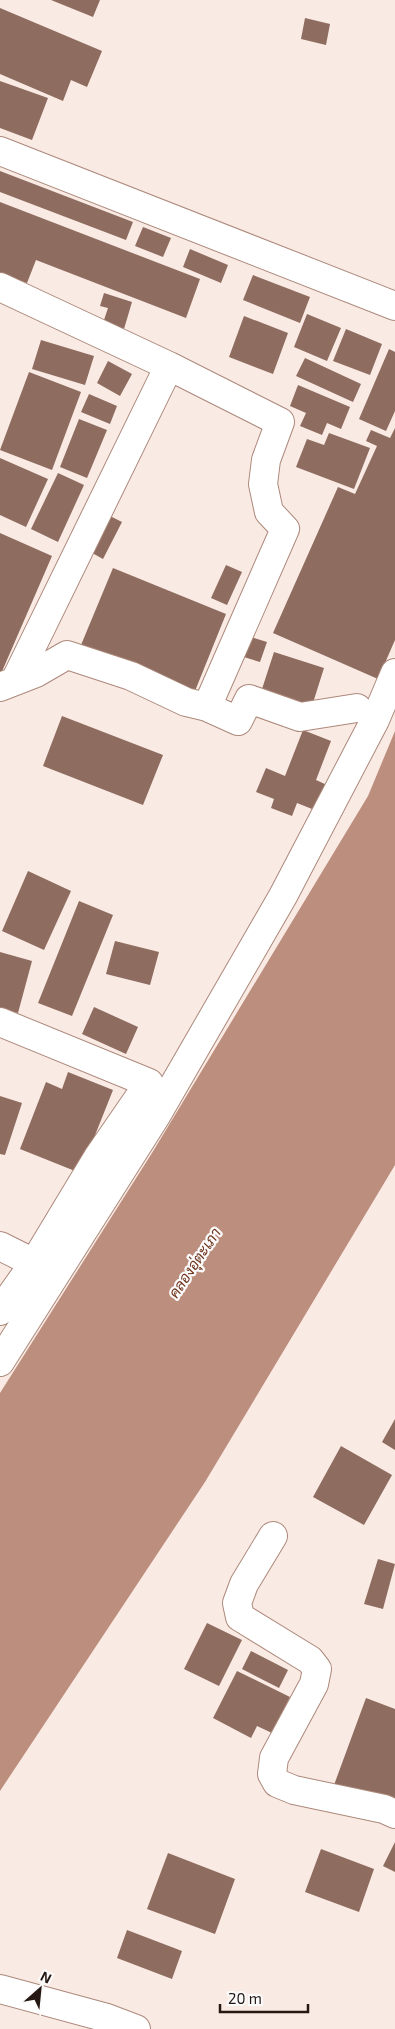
<svg xmlns="http://www.w3.org/2000/svg" width="395" height="2029" font-family="'Exo 2',Sarabun,sans-serif">
  <rect width="100%" height="100%" fill="#faeae4"/>
  <path fill="#bc8e7d" d="M395,731V1165L205,1482L0,1791V1393L152,1153L368,796Z"/>
  <path fill="#8e6c5f" d="M51,0H100L93,17Z
    M0,8L102,51L87,87L71,80L63,101L0,74Z
    M305,18L330,24L326,45L301,39Z
    M0,81L48,98L32,140L0,128Z
    M0,171L133,222L126,240L0,192Z
    M0,202L200,279L186,318L36,260L27,283L0,273Z
    M143,227L171,238L163,257L135,246Z
    M190,249L228,265L221,283L183,267Z
    M253,275L310,297L300,323L243,300Z
    M104,293L132,302L124,329L103,323L108,308L100,306Z
    M307,314L341,328L327,361L294,347Z
    M244,316L288,333L273,374L229,357Z
    M346,329L382,344L370,375L333,361Z
    M41,340L94,356L85,385L32,369Z
    M389,349L395,352V411L386,431L359,419Z
    M305,358L361,384L353,402L296,376Z
    M108,361L132,374L120,396L97,383Z
    M29,372L81,392L52,470L0,450Z
    M298,385L350,407L341,429L327,423L322,435L300,426L306,413L290,406Z
    M89,394L117,406L110,424L81,412Z
    M79,419L107,430L87,478L60,467Z
    M395,428V640L378,679L273,633L338,487L355,494L377,446L366,441L371,430L390,438Z
    M329,433L370,448L354,489L296,467L307,439L324,445Z
    M0,458L48,479L26,527L0,515Z
    M58,473L84,485L58,542L31,529Z
    M104,513L122,522L103,559L85,549Z
    M0,533L52,556L0,676Z
    M226,565L242,572L227,605L211,598Z
    M113,568L226,614L195,691L81,645Z
    M251,637L267,642L260,662L244,657Z
    M274,652L324,668L312,706L262,689Z
    M62,716L163,755L143,805L43,766Z
    M303,730L331,741L316,780L327,785L317,811L297,803L292,816L271,808L274,799L256,792L266,768L285,776Z
    M28,871L71,891L44,950L2,931Z
    M79,901L113,915L72,1016L38,1003Z
    M115,941L159,952L150,985L106,974Z
    M0,952L32,961L18,1013L0,1008Z
    M94,1007L138,1027L126,1054L82,1034Z
    M68,1072L113,1090L80,1173L20,1149L46,1082L62,1089Z
    M0,1096L22,1103L5,1155L0,1154Z
    M395,1419V1450L382,1442Z
    M341,1446L392,1475L364,1525L313,1497Z
    M378,1559L395,1564L383,1609L364,1604Z
    M207,1623L242,1640L219,1686L184,1669Z
    M251,1651L288,1670L279,1688L242,1669Z
    M237,1671L290,1697L272,1733L257,1726L251,1738L213,1718Z
    M366,1698L395,1709V1807L334,1785Z
    M395,1842V1872L383,1866Z
    M321,1849L374,1869L359,1912L305,1892Z
    M168,1853L235,1879L215,1934L147,1909Z
    M127,1930L182,1951L172,1979L117,1958Z"/>
  <g fill="none" stroke-linecap="round" stroke-linejoin="round">
    <defs>
      <path id="minor" d="M0,151L395,306
        M0,287L169,366L280,422L266,460L263,484L269,512L285,529L207,707L186,702L131,676L67,655L36,673L0,687
        M15,681L169,366
        M207,707L238,721L249,699L300,717L357,708
        M0,1022L149,1083L98,1157L34,1263L0,1311
        M0,1246L34,1263
        M0,1362L156,1116L283,896L375,720L395,673
        M273,1536L244,1584L237,1603L240,1617L310,1660L317,1669L314,1684L274,1758L272,1774L277,1783L294,1790L384,1809L395,1814
        M0,1989L107,2018L136,2029"/>
    </defs>
    <use href="#minor" stroke="#ac897b" stroke-width="30"/>
    <use href="#minor" stroke="#fff" stroke-width="28"/>
  </g>
  <g text-anchor="middle" stroke-width="4.5" stroke-linejoin="round" paint-order="stroke">
    <g font-size="15" font-style="italic" fill="#70341d" stroke="#fbfbfb">
      <text transform="translate(195 1263) rotate(-56)" y="5">คลองอุ่ตะเภา</text>
    </g>
  </g>
  <g transform="translate(40 1989) rotate(27)" stroke="#fbfbfb" stroke-width="4" paint-order="stroke">
  <path d="M0-4L9 19L0 12L-9 19Z" fill="#251813"/>
  <text y="-8" font-size="14" font-weight="bold" text-anchor="middle" fill="#251813">N</text>
  </g>
  <path d="M220 2004v8h88v-8" fill="none" stroke="#251813" stroke-width="2.5"/>
  <text x="228" y="2004" font-size="15" fill="#251813" stroke="#fbfbfb" stroke-width="4" paint-order="stroke">20 m</text>
</svg>
